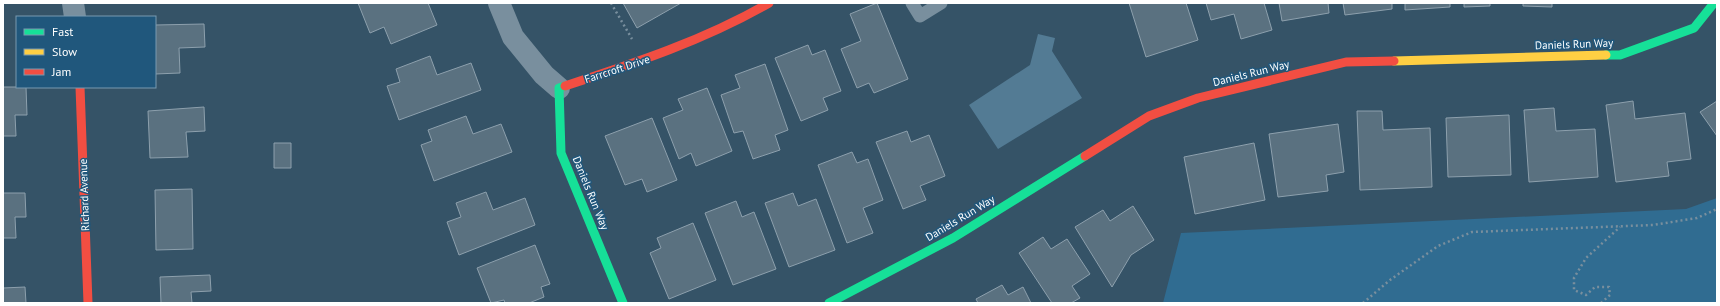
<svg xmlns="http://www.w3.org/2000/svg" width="1720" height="306" font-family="'PT Sans',sans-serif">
  <rect width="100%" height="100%" fill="#355367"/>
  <path fill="#306c91" d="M1717,198V303H1163L1181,233L1686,209Z"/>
  <path fill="#537b94" d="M1038,34L1055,38L1052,51L1082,98L998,149L969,105L1030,65Z"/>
  <path fill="#5a7180" stroke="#8da0ad" d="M358,3H428L437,25L391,44L384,27L370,33Z
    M623,3H681L637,28Z
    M877,3L908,79L874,93L869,83L857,88L841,49L861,41L850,14Z
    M1129,3H1186L1198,40L1146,57Z
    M1206,3H1264L1272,30L1241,39L1234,14L1211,20Z
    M1279,3H1328L1329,13L1282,21Z
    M1343,3H1392V9L1345,15Z
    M1405,3H1450V7L1405,10Z
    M1464,3H1490V6L1464,7Z
    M1523,3H1552V7L1523,6Z
    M204,24L205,47L179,48L180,73L155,74V25Z
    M808,45L812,55L825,50L841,91L823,98L828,110L801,121L775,58Z
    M430,56L437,75L471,63L481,90L399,120L387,86L400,82L396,69Z
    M765,64L788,130L775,135L780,150L753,159L743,131L734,133L721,95L740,88L735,75Z
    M3,87H26L27,115H15L16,136H3Z
    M707,88L732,151L696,166L691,153L679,159L663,118L683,110L678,99Z
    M1633,101L1635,119L1685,113L1691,159L1667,162L1669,176L1616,182L1606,105Z
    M1717,101V136L1700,112Z
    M204,107L205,131L186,132L188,157L150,158L148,111Z
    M1554,108L1556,131L1595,129L1598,177L1529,182L1524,110Z
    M1357,111H1382L1383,130L1430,128L1432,187L1360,190Z
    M1509,115L1511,175L1448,177L1446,118Z
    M466,116L473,134L501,124L512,152L434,181L421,145L432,141L428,130Z
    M652,118L677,180L647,192L642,179L625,185L605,136Z
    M1338,124L1344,172L1326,175L1328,191L1278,197L1269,134Z
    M907,131L911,142L929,135L945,176L920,186L926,200L903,209L876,142Z
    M274,143H291V168H274Z
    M1254,143L1265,200L1195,214L1184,157Z
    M852,152L857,163L868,159L883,200L863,208L873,233L847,243L818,165Z
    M192,189L193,249L156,250L155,190Z
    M486,192L493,210L525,198L535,225L459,255L447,222L461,217L456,203Z
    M3,193H25L26,217H15L16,238H3Z
    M793,193L798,206L816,199L835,250L789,267L765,203Z
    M736,201L742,217L754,212L776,269L733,285L705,213Z
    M1133,206L1154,240L1131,255L1112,287L1075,227L1103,210L1110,221Z
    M693,223L716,280L669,299L650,253L661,248L657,238Z
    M1043,237L1051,249L1067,239L1090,274L1072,286L1080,298L1071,303H1052L1019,253Z
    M535,245L550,284L541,287L544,297L529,303H505L504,300L491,303L477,268Z
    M210,275L211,291L191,292L192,303H161L160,277Z
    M1002,285L1008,295L1023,287L1031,303H978L976,299Z
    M25,287L26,303H3V288Z"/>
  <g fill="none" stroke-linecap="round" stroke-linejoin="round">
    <path stroke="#798f9e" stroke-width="2.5" stroke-dasharray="2 3" stroke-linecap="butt" d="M611,3L632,39
      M1363,303L1390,280L1438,246L1472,232L1653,225L1697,218L1717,209
      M1601,303L1610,295L1609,287H1595L1586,295L1574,290V278L1586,258L1620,227"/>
    <path stroke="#798f9e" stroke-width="13" d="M912,3L920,16L941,3"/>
    <path stroke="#798f9e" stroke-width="22" d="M73,3L75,17
      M499,3L513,37L544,75L559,88"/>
    <path stroke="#16e098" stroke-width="9" d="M1606,55H1620L1694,28L1714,3
      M565,86L559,88L561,153L623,303
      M829,303L953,238L1085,156"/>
    <path stroke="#ffcf43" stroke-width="9" d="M1394,61L1606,55"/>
    <path stroke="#f24e42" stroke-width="9" d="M565,86C635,63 705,40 769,3
      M80,87L88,303
      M1085,156L1149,116L1198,98L1346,62L1394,61"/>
  </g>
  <g text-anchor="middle" stroke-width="3" stroke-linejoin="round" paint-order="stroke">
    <g font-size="11" fill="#fff" stroke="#20577c">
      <text transform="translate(1574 44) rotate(-2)" y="4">Daniels Run Way</text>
      <text transform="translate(617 69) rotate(-18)" y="4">Farrcroft Drive</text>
      <text transform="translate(1251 73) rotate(-14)" y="4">Daniels Run Way</text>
      <text transform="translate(591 193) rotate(68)" y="4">Daniels Run Way</text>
      <text transform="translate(84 195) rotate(-92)" y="4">Richard Avenue</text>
      <text transform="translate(960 218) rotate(-31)" y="4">Daniels Run Way</text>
    </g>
  </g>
  <rect width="1720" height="306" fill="none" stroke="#ffffff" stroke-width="8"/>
  <rect x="16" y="16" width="140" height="72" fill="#20577c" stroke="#799ab0"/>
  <rect x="24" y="29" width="20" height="6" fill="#16e098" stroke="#799ab0"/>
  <text x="52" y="36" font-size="12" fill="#ffffff">Fast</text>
  <rect x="24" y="49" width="20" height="6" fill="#ffcf43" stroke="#799ab0"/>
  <text x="52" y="56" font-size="12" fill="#ffffff">Slow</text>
  <rect x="24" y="69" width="20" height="6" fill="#f24e42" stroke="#799ab0"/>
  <text x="52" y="76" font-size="12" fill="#ffffff">Jam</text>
</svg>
